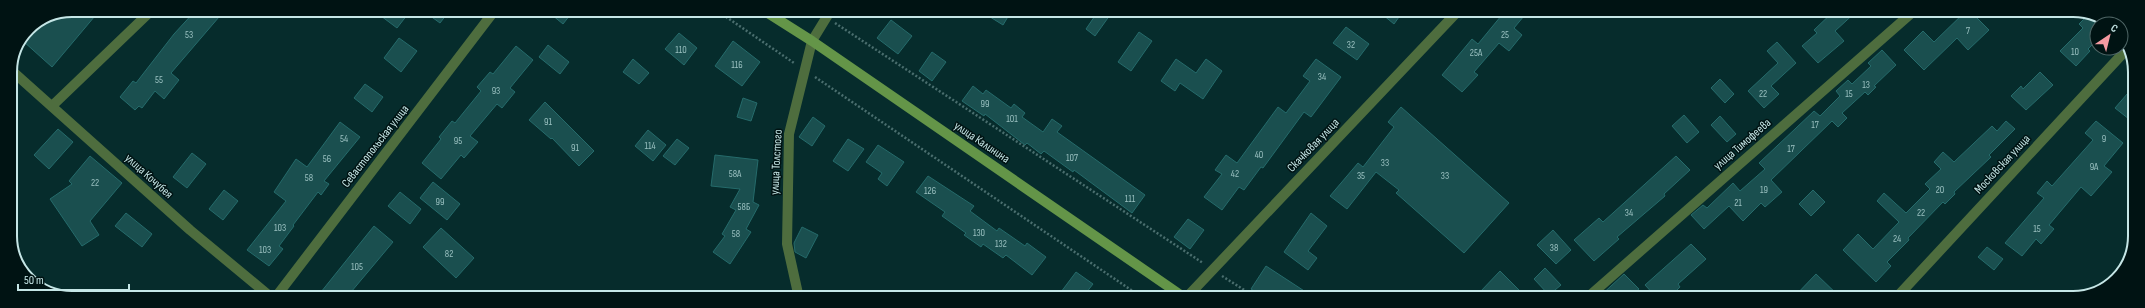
<svg xmlns="http://www.w3.org/2000/svg" width="2145" height="308" font-family="'Sofia Sans Condensed',sans-serif">
  <rect width="100%" height="100%" fill="#062c2c"/>
  <path fill="#1a4f4f" stroke="#256b6b" d="M72,10H100L52,67L23,41L28,28Z
    M196,10H225L171,73L179,80L164,99L155,91L142,108L139,106L135,110L120,97L133,81L136,83L174,34Z
    M373,10H411L397,28Z
    M422,10H450L440,23Z
    M546,10H574L563,24Z
    M979,10H1012L1003,25Z
    M1099,10H1104L1110,15L1095,36L1086,29Z
    M1377,10H1404L1394,24Z
    M1506,10H1529L1514,28L1522,35L1509,51L1499,43L1474,72L1478,75L1462,92L1442,75L1472,39L1478,44Z
    M1835,10H1858L1835,31L1844,41L1818,63L1802,46L1817,33L1814,30Z
    M1967,10H1969L1989,30L1968,50L1957,38L1924,70L1904,50L1923,31L1934,42Z
    M2089,14L2097,18V40L2088,49L2090,51L2076,66L2060,51L2083,28L2079,24Z
    M891,20L912,36L898,54L877,38Z
    M1346,27L1369,44L1357,60L1333,43Z
    M1139,32L1152,41L1131,71L1118,62Z
    M679,33L697,48L684,65L665,49Z
    M399,38L417,51L401,72L384,58Z
    M733,41L760,62L742,86L715,66Z
    M1777,42L1796,63L1771,86L1779,94L1764,108L1748,91L1778,63L1767,51Z
    M548,45L569,62L560,74L539,57Z
    M516,46L533,60L510,88L515,92L502,108L497,104L470,136L478,142L464,158L461,155L441,179L422,163L441,139L439,137L452,121L455,123L481,91L477,87L490,72L493,74Z
    M1882,50L1896,65L1874,86L1876,87L1868,95L1865,92L1842,113L1847,118L1838,127L1832,121L1771,180L1782,192L1765,207L1761,203L1743,221L1729,206L1704,229L1691,215L1703,205L1707,208L1733,183L1740,191L1765,169L1759,163L1814,111L1820,116L1840,96L1836,91L1848,80L1852,84L1871,66L1868,63Z
    M932,52L946,62L932,81L919,71Z
    M633,59L649,73L639,84L623,72Z
    M1176,59L1196,73L1206,59L1222,71L1203,99L1180,83L1175,91L1161,81Z
    M1316,59L1341,77L1311,117L1304,112L1263,168L1261,167L1244,190L1239,187L1222,210L1204,197L1222,174L1215,170L1226,155L1237,163L1278,107L1286,113L1310,81L1303,76Z
    M2040,72L2053,85L2026,110L2011,96L2021,86L2023,89Z
    M1720,79L1734,94L1725,103L1711,88Z
    M365,84L383,97L372,112L354,98Z
    M973,86L983,94L986,90L1011,108L1014,104L1025,113L1022,117L1043,132L1052,119L1062,126L1057,132L1145,195L1132,213L1074,170L1073,172L1044,151L1041,154L1027,143L1025,145L985,114L984,116L962,101Z
    M2134,86V123L2115,108Z
    M743,98L757,103L751,121L737,117Z
    M545,102L594,151L579,166L552,138L551,139L529,120Z
    M1401,107L1509,203L1464,253L1396,193L1399,190L1376,172L1347,209L1330,196L1358,163L1363,167L1394,127L1388,122Z
    M1684,115L1699,132L1687,143L1672,126Z
    M1720,116L1736,134L1727,142L1711,125Z
    M813,117L825,126L812,146L799,137Z
    M2006,121L2015,129L1989,155L1991,157L1954,192L1955,194L1945,204L1943,202L1908,238L1909,240L1887,262L1891,266L1876,282L1843,250L1858,234L1873,249L1899,222L1877,201L1884,193L1906,213L1930,189L1925,184L1941,169L1934,162L1943,152L1954,162L1992,126L1997,131Z
    M2096,121L2123,143L2104,166L2112,172L2091,196L2081,187L2049,225L2054,229L2041,244L2036,239L2022,256L2005,243L2044,198L2037,193L2047,181L2052,186L2093,140L2085,133Z
    M340,122L360,137L324,181L329,184L321,195L318,192L293,225L294,226L279,246L283,249L269,266L247,250L286,201L274,192L296,159L307,167Z
    M58,129L73,142L49,169L34,155Z
    M648,130L666,145L653,161L635,146Z
    M677,139L689,148L675,165L663,156Z
    M848,139L864,149L848,171L833,161Z
    M878,145L904,162L887,186L878,179L882,173L866,162Z
    M192,153L206,164L187,188L173,177Z
    M715,155L758,160L753,202L759,205L746,229L751,232L730,264L713,252L725,236L722,234L736,210L730,207L740,189L711,186Z
    M90,156L122,183L90,221L99,235L82,246L50,199L72,184L69,181Z
    M1676,156L1690,170L1664,194L1665,196L1617,237L1619,239L1594,261L1574,240L1599,218L1603,222Z
    M928,176L974,206L970,211L997,231L999,228L1025,246L1027,243L1046,257L1032,275L1006,255L1003,258L983,244L981,247L964,235L966,233L942,216L945,212L916,192Z
    M433,182L460,204L447,220L420,198Z
    M224,190L238,201L223,220L209,209Z
    M1813,190L1825,202L1811,216L1799,204Z
    M400,192L421,209L410,224L388,206Z
    M126,213L152,234L142,247L115,226Z
    M1311,213L1327,226L1308,251L1317,258L1308,270L1284,252Z
    M1188,219L1204,230L1190,249L1174,237Z
    M374,226L393,242L346,298H327L321,292Z
    M802,227L818,235L806,258L795,252L794,243Z
    M441,228L474,258L456,278L423,247Z
    M1553,230L1571,250L1556,264L1537,245Z
    M1691,244L1706,259L1678,284L1680,287L1669,298H1657L1645,285Z
    M1987,247L2003,259L1994,270L1978,257Z
    M1266,266L1315,298H1265L1251,289Z
    M1545,268L1561,285L1549,295L1534,279Z
    M1500,271L1519,290L1511,298H1487L1480,292Z
    M1076,272L1093,284L1082,298H1069L1061,292Z
    M1624,274L1639,289L1629,298H1598Z
    M1816,274L1841,298H1793Z"/>
  <g fill="none" stroke-linecap="round" stroke-linejoin="round">
    <path stroke="#4a6e6e" stroke-width="2.5" stroke-dasharray="2 2" stroke-linecap="butt" d="M716,10L794,63
      M835,23L1203,263
      M815,77L1143,298
      M1222,276L1257,298"/>
    <path stroke="#4e6d3e" stroke-width="10" d="M11,70L190,230L272,298
      M52,106L152,10
      M275,298L495,10
      M799,298L787,244L789,134L812,41L831,10
      M1186,298L1459,10
      M1587,298L1915,10
      M1896,298L2127,49"/>
    <path stroke="#649548" stroke-width="10" d="M763,10L812,41L1185,298"/>
  </g>
  <g text-anchor="middle" stroke-width="3" stroke-linejoin="round" paint-order="stroke">
    <g font-size="10" fill="#9ac0c0">
      <text x="1968" y="34">7</text>
      <text x="189" y="38">53</text>
      <text x="1505" y="38">25</text>
      <text x="1351" y="48">32</text>
      <text x="681" y="53">110</text>
      <text x="2075" y="55">10</text>
      <text x="1476" y="56">25А</text>
      <text x="737" y="68">116</text>
      <text x="1322" y="80">34</text>
      <text x="159" y="83">55</text>
      <text x="1866" y="88">13</text>
      <text x="496" y="94">93</text>
      <text x="1763" y="97">22</text>
      <text x="1849" y="97">15</text>
      <text x="985" y="107">99</text>
      <text x="1012" y="122">101</text>
      <text x="548" y="125">91</text>
      <text x="1815" y="128">17</text>
      <text x="344" y="142">54</text>
      <text x="2104" y="142">9</text>
      <text x="458" y="144">95</text>
      <text x="650" y="149">114</text>
      <text x="575" y="151">91</text>
      <text x="1791" y="152">17</text>
      <text x="1259" y="158">40</text>
      <text x="1072" y="161">107</text>
      <text x="327" y="162">56</text>
      <text x="1385" y="166">33</text>
      <text x="2094" y="170">9А</text>
      <text x="735" y="177">58А</text>
      <text x="1235" y="177">42</text>
      <text x="1361" y="179">35</text>
      <text x="1445" y="179">33</text>
      <text x="309" y="181">58</text>
      <text x="95" y="186">22</text>
      <text x="1764" y="193">19</text>
      <text x="1940" y="193">20</text>
      <text x="930" y="194">126</text>
      <text x="1130" y="202">111</text>
      <text x="440" y="205">99</text>
      <text x="1738" y="206">21</text>
      <text x="744" y="210">58Б</text>
      <text x="1629" y="216">34</text>
      <text x="1921" y="216">22</text>
      <text x="280" y="231">103</text>
      <text x="2037" y="232">15</text>
      <text x="979" y="236">130</text>
      <text x="736" y="237">58</text>
      <text x="1897" y="242">24</text>
      <text x="1001" y="247">132</text>
      <text x="1554" y="251">38</text>
      <text x="265" y="253">103</text>
      <text x="449" y="257">82</text>
      <text x="357" y="270">105</text>
    </g>
    <g font-size="12" fill="#c5e6e6" stroke="#001313">
      <text transform="translate(982 142) rotate(34)" y="4">улица Калинина</text>
      <text transform="translate(1742 144) rotate(-41)" y="4">улица Тимофеева</text>
      <text transform="translate(1313 145) rotate(-46)" y="4">Скачковая улица</text>
      <text transform="translate(375 146) rotate(-52)" y="4">Севастопольская улица</text>
      <text transform="translate(776 162) rotate(-87)" y="4">улица Толстого</text>
      <text transform="translate(2002 164) rotate(-47)" y="4">Московская улица</text>
      <text transform="translate(149 176) rotate(42)" y="4">улица Кочубея</text>
    </g>
  </g>
  <path d="M0 0H2145V308H0ZM72 17H2073A55 55 0 0 1 2128 72V236A55 55 0 0 1 2073 291H72A55 55 0 0 1 17 236V72A55 55 0 0 1 72 17Z" fill="#001313" fill-rule="evenodd"/>
  <path fill="none" stroke="#c5e6e6" stroke-width="2" d="M72 17H2073A55 55 0 0 1 2128 72V236A55 55 0 0 1 2073 291H72A55 55 0 0 1 17 236V72A55 55 0 0 1 72 17Z"/>
  <g transform="translate(2109 36) rotate(35)"><circle r="19" fill="#001313" stroke="#4f6767"/>
  <path d="M0-3L7 15L0 10L-7 15Z" fill="#f49aa1"/>
  <text y="-6" font-size="11" font-weight="bold" text-anchor="middle" fill="#c5e6e6">С</text>
  </g>
  <path d="M18 284v6h111v-6" fill="none" stroke="#c5e6e6" stroke-width="2"/>
  <text x="24" y="284" font-size="12" fill="#c5e6e6" stroke="#001313" stroke-width="3" paint-order="stroke">50 m</text>
</svg>
